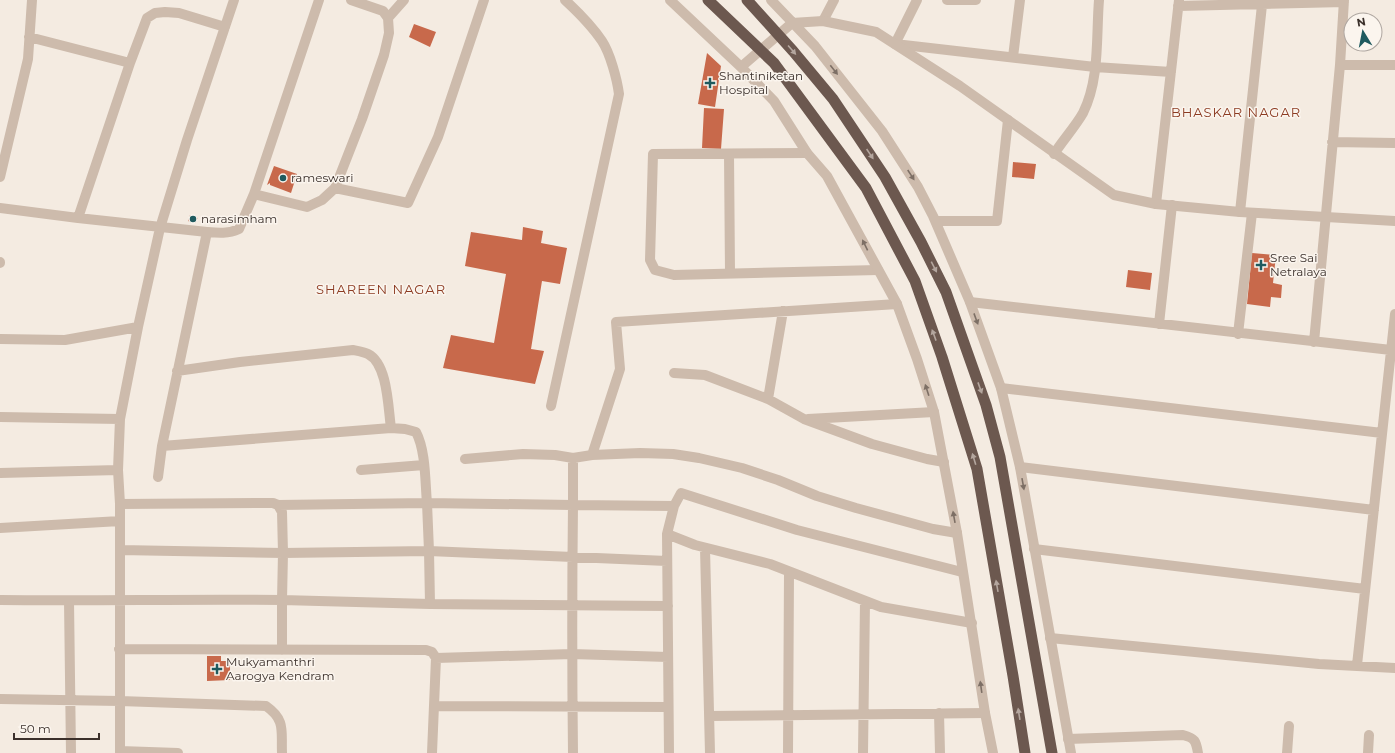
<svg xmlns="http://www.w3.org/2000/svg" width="1395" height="753" font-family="Montserrat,sans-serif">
  <rect width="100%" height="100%" fill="#f4ebe1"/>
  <path fill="#c8694b" d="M414,24L436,32L430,47L409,37Z
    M707,53L721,66L715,107L698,104Z
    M704,108L724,109L721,149L702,148Z
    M1013,162L1036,164L1034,179L1012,177Z
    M274,166L297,174L291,193L270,185V183L267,185Z
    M190,215L198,218L195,223L188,221Z
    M523,227L543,231L541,243L567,248L560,284L542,281L531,349L544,351L535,384L443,368L451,335L494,343L506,274L465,266L471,232L522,240Z
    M1252,253L1276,255L1273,283L1282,285L1281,298L1271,297L1270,307L1247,304Z
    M1128,270L1152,273L1150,290L1126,287Z
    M207,656H221V661H230V680L207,681Z"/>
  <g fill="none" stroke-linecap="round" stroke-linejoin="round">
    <path stroke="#cdbbac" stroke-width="10" d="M917,0L895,44L1095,67L1171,72
      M947,0H976
      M1178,6L1344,2
      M388,18L404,0
      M823,21L834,0
      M1013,57L1020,0
      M130,63L147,18L155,13L165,12L179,13L225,27
      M1340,65H1395
      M1332,142L1395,143
      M807,153L653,154L650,260L655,270L674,275L878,270
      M729,154L730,273
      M1054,154C1063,140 1075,127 1083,113C1100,79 1096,37 1099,0
      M0,177L28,59L32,0
      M335,188L408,203L438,137L484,0
      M254,194L319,0
      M1156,204L1179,0
      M0,208L78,218L130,63L29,37
      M1240,212L1262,5
      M78,218L207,232
      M936,221H997L1008,120
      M0,262V263
      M970,302L1391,350
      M1159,324L1172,205
      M1238,334L1252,213
      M0,339L65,340L138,327L160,228L187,140L234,0
      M1314,342L1340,65L1344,0
      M177,371L240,362L353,350C358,351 364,352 368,354C388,364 388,408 391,428
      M674,373L705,375L768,399L804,419L872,444L927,459L944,462
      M1001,388L1382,433
      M768,399L783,311
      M551,406L619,94C617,79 610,53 602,41C592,26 578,12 565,0
      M0,417L120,419
      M808,419L934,412
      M162,446L207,232C218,233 228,234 239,229L254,194L307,207L322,200L335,188L362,119L384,55L389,33L388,18L383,11L351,0
      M592,455L620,369L616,322L897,304
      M573,458V505L674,506
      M465,459L523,454L555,455L573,458L592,455L640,453L673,454L699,458L742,468L778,480L817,496L856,508L933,529L957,533
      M1020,467L1374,510
      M361,470L424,465
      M0,473L118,470
      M158,477L162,446L391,428L405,429L416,432C426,451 425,482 427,503L278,505
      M120,504L273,503L278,505L282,512L283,553L282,600L430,604
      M0,528L120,521
      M667,534L695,545L770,564L881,607L972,623
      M705,548L710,753
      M1034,549L1365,589
      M120,550L283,553L429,551L667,561
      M0,600C94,601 188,599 282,600V650
      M69,601L71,753
      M1050,638L1319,664L1395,668
      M119,649L426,650L432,652L436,658L432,753
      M436,658L572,654L668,657
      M1357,665L1395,314
      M0,699L120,701L266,706C286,720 281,731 282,753
      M434,706L668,707
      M939,713L940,753
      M709,716L985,713
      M1068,739L1183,735C1195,738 1196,741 1198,753
      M120,751L178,753
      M120,753V504L118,470L120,419L138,327
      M573,753C572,670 572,588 573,505L427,503L429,551L430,604L668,606
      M669,753L667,534L674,506L681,493L797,530L962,572
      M788,753L789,572
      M863,753L865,601
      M1287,753L1289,726
      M1368,753L1369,735"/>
    <path stroke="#cdbbac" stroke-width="10" d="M670,0L741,67L774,101L807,153L827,176L897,304L917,359L934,412L957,533L985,713L993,753
      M771,0L815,46L882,131L918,187L933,216L970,302L1001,388L1020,467L1071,753
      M741,67L792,23L823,21L876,32L960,86L1114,195L1156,204L1240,212L1395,221"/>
    <path stroke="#6c584f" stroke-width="11" d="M708,0L774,63L866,188L915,281L942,357L977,469L1013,676L1025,753
      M747,0L793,51L833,99L885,177L921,242L946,292L986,405L1000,457L1052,753"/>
  </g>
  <defs><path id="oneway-solid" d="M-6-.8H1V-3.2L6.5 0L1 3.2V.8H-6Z"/></defs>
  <g fill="#b4a69e">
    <use href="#oneway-solid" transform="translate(792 50) rotate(49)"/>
    <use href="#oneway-solid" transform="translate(870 154) rotate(56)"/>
    <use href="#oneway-solid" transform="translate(934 267) rotate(63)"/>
    <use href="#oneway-solid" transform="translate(934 335) rotate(-110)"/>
    <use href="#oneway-solid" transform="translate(980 388) rotate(70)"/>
    <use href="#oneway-solid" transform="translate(974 459) rotate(-107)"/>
    <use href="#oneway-solid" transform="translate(997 586) rotate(-100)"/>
    <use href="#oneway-solid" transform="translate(1019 714) rotate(-99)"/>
  </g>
  <g fill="#7d6f65">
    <use href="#oneway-solid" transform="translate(834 70) rotate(52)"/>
    <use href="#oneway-solid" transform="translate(911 175) rotate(57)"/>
    <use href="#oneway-solid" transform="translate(865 245) rotate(-116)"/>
    <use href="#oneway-solid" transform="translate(976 319) rotate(70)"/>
    <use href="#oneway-solid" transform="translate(927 390) rotate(-108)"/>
    <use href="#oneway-solid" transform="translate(1023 484) rotate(80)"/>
    <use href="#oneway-solid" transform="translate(954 517) rotate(-100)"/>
    <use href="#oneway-solid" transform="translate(981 687) rotate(-98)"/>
  </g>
  <g fill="#1f5a5e" stroke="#fbf5ee" stroke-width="1.5">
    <path d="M708 77h4v4h4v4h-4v4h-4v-4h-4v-4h4z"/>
    <circle cx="283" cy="178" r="4"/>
    <circle cx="193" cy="219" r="4"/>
    <path d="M1259 259h4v4h4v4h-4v4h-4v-4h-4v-4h4z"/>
    <path d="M215 663h4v4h4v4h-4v4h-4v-4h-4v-4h4z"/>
  </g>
  <g text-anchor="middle" stroke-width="3" stroke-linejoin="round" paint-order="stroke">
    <g font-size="12" fill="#3b302b" stroke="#fbf5ee" text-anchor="start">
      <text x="719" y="80">Shantiniketan<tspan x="719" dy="14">Hospital</tspan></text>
      <text x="291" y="182">rameswari</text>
      <text x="201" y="223">narasimham</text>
      <text x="1270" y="262">Sree Sai<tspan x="1270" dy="14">Netralaya</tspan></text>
      <text x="226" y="666">Mukyamanthri<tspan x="226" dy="14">Aarogya Kendram</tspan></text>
    </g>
    <g font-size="13" letter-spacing="1" fill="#8c3b22" stroke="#fbf5ee">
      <text x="1236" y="117">BHASKAR NAGAR</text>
      <text x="381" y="294">SHAREEN NAGAR</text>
    </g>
  </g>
  <g transform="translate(1363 32) rotate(350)"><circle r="19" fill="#fbf5ee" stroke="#aea6a0"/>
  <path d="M0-3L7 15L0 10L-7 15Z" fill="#1f5a5e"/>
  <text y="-6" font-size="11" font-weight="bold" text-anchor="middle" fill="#3b302b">N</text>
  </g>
  <path d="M14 733v6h85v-6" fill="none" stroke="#3b302b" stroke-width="2"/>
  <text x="20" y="733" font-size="12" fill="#3b302b" stroke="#fbf5ee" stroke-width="3" paint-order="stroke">50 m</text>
</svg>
